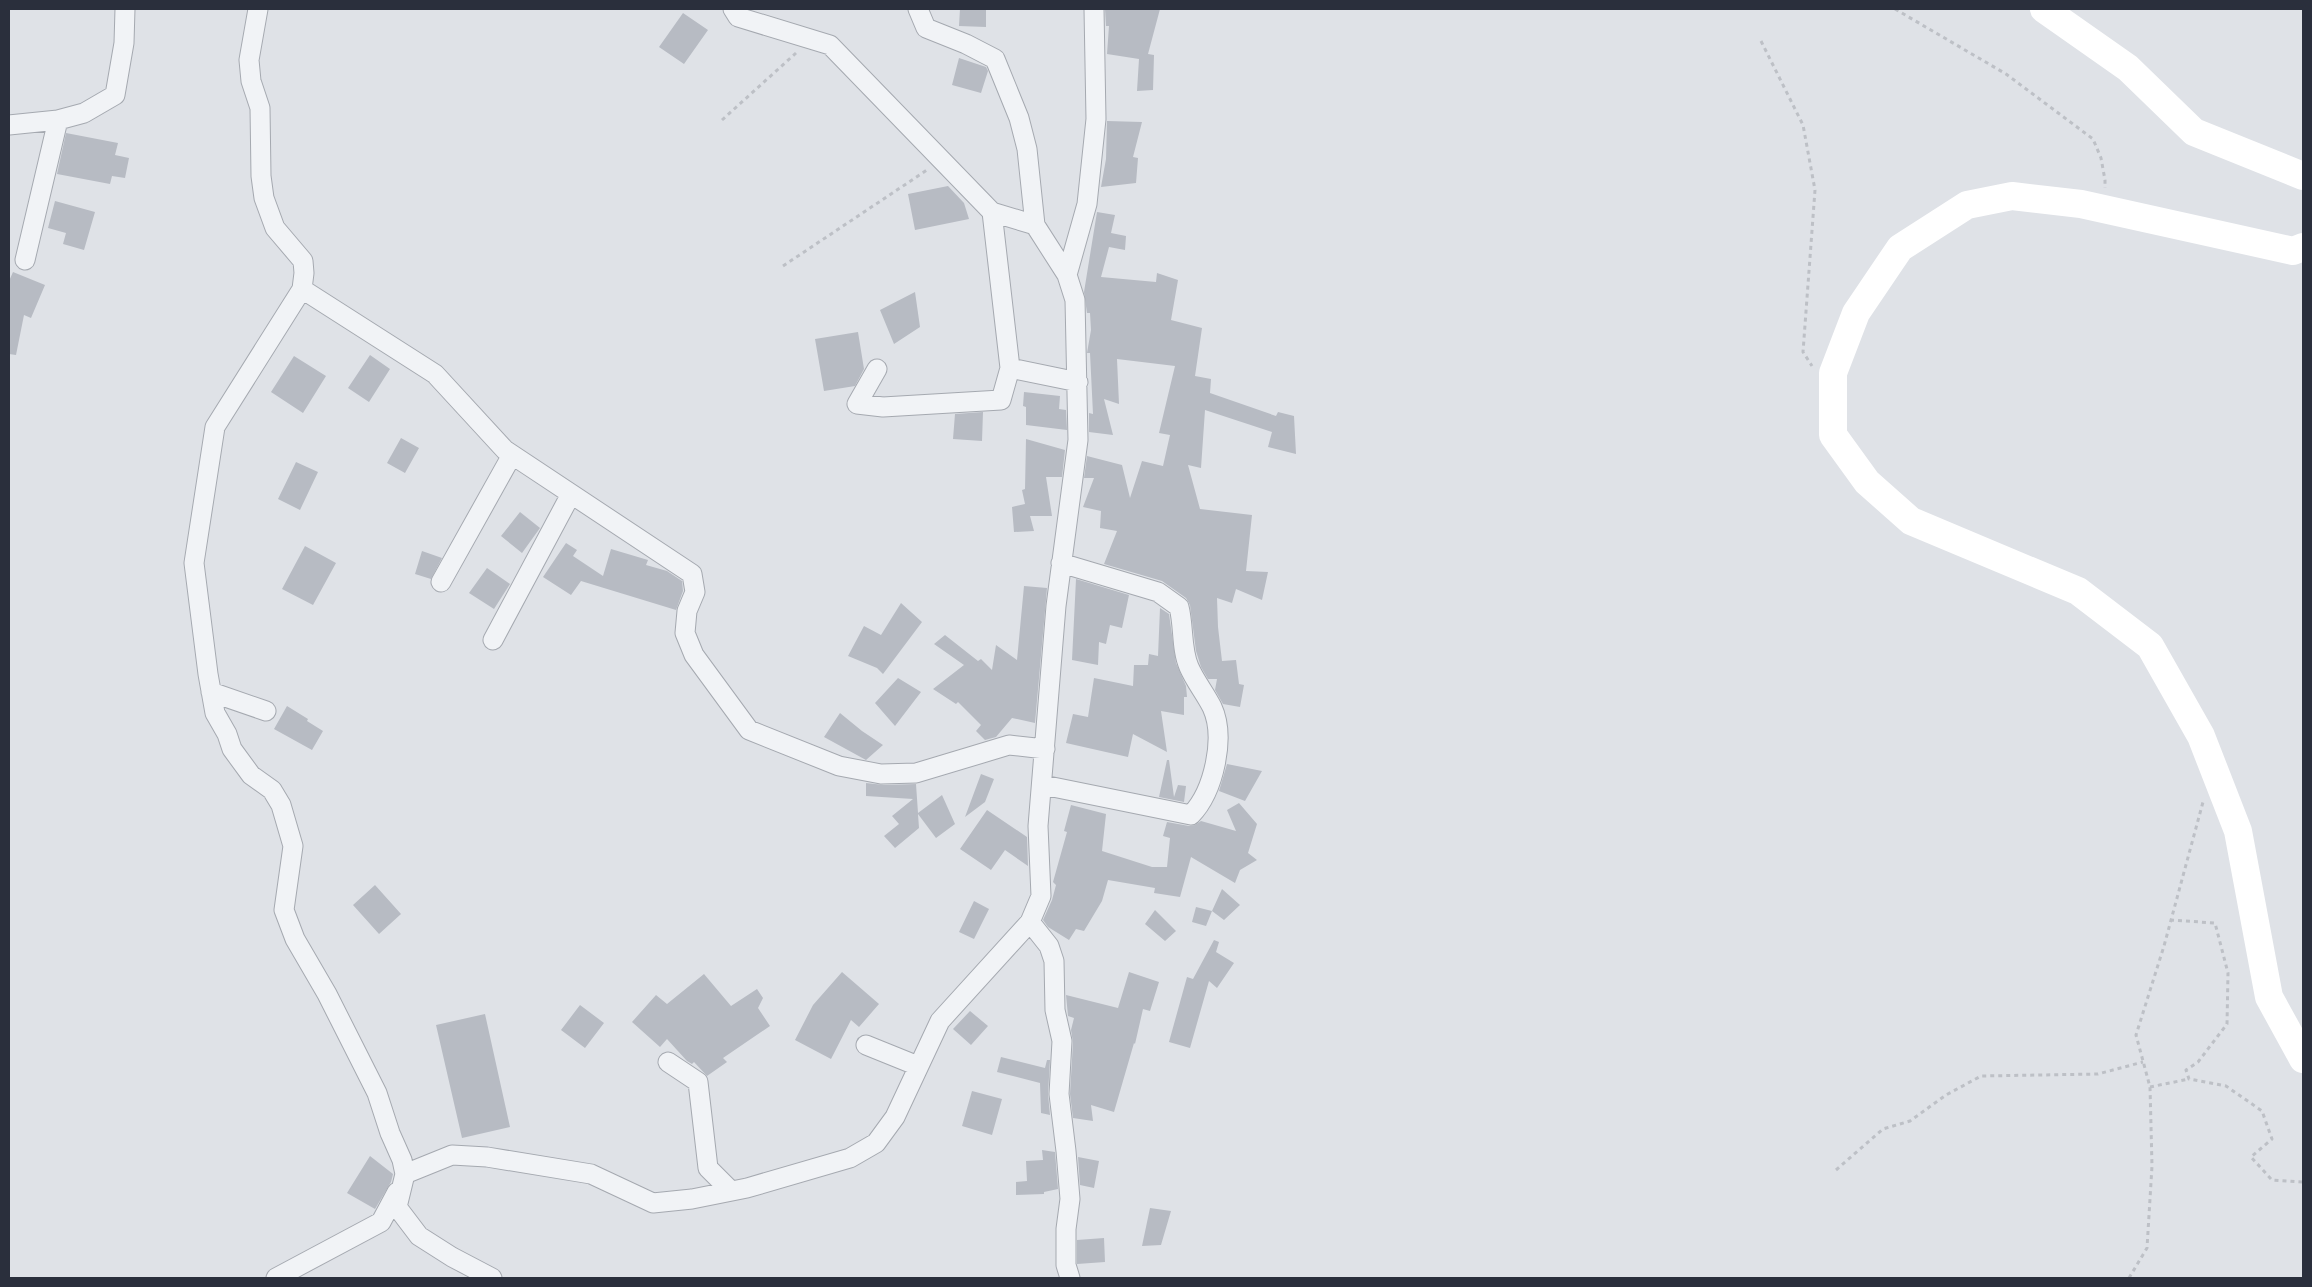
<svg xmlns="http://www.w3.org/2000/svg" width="2312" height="1287" font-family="'Varela Round',sans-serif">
  <rect width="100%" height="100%" fill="#dfe2e7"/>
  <path fill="#b7bbc3" d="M960,9H986V27L959,26Z
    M1105,9H1160L1148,54L1154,55L1153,90L1137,91L1139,59L1107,54L1109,26H1106Z
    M683,13L708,30L684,64L659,47Z
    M959,58L986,67L988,71L981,93L952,85Z
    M1107,121L1142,122L1133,157L1138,158L1136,183L1101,187L1106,159Z
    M66,133L118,143L115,155L129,158L125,178L112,176L110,184L57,174Z
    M948,186L964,203L969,219L915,230L908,194Z
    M55,201L95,212L84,250L63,244L66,233L48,228Z
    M1097,212L1115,215L1111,233L1126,236L1125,250L1109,247L1101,277L1156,282L1157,273L1178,280L1171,320L1202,328L1195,376L1211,379L1210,393L1276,416L1278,412L1294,416L1296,454L1268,447L1272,432L1205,410L1201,468L1188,465L1200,509L1252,515L1246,571L1268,572L1262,600L1236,589L1232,603L1217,598L1218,627L1222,661L1236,660L1239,684L1244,685L1240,707L1223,704L1215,690L1217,679H1208L1201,667L1196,651L1190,605L1186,598L1162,581L1104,564L1117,531L1100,528L1101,511L1083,507L1094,478H1084L1087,456L1122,465L1130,498L1142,461L1163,466L1170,435L1159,433L1175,366L1117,359L1119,404L1104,399L1113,435L1089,432V413L1093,414L1090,353H1087L1091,330L1090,313H1087L1084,292Z
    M13,272L45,285L31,318L24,315L16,355L9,354V281Z
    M915,292L920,327L894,344L880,310Z
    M858,332L864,369L855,386L824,391L815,339Z
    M370,355L390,369L369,402L348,388Z
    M294,356L326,376L303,413L271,392Z
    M1024,392L1060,396L1059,409L1066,410L1067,430L1026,425V407L1023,406Z
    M983,412L982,441L953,439L955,414Z
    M401,438L419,448L405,473L387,463Z
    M1026,439L1065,450L1062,477H1046L1052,516H1030L1034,531L1014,532L1012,507L1025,504L1022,490L1025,489Z
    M296,462L318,472L300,510L278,499Z
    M520,512L540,528L522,553L501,536Z
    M566,543L577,550L573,556L603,576L611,549L648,560L646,565L667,571L682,581L683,591L676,610L581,581L571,595L543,577Z
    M305,546L336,563L313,605L282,589Z
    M422,551L442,558L431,579L415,574Z
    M487,568L510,584L494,609L469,593Z
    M1076,579L1129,595L1122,628L1110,625L1106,644L1099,642L1098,665L1072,660Z
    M1024,586L1047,588L1035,723L1012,718L996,737L985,740L976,731L981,725L958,702L956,704L933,689L964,665L934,644L945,635L978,661L981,659L992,670L996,645L1017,660Z
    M901,603L922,622L883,674L877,668L848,656L864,626L881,635Z
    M1160,608L1169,614L1176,663L1186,686L1187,697H1184V715L1161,711L1167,752L1133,734L1128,757L1066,743L1073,714L1088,717L1094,678L1133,686L1134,665H1148L1149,654L1158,656Z
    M898,678L921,692L895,726L875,703Z
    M287,706L308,719L307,721L323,731L312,750L274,729Z
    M840,713L862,731L883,745L866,760L824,737Z
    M1167,760H1169L1174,797L1178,785L1186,786L1184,802L1159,797Z
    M1227,764L1262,771L1245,801L1219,791Z
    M981,774L994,779L985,802L965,817Z
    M866,783L884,785L916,784L918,813L942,795L955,824L936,838L918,814L919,828L895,848L884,836L899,824L892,816L913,799L866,796Z
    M1239,803L1257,824L1248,853L1257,860L1240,870L1235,883L1191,857L1180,897L1154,893L1155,888L1108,880L1102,901L1084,931L1076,929L1069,940L1048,927L1043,920L1052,900L1056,885L1053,882L1067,832L1064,831L1071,805L1106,814L1102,851L1152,867H1167L1170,838L1163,836L1167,822L1189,826L1195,825L1201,821L1236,831L1227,810Z
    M987,810L1027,837L1028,866L1005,850L991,870L960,849Z
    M375,885L401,914L379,934L353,905Z
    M1222,889L1240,905L1224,920L1212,911Z
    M974,901L989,909L974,939L959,932Z
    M1196,907L1212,911L1206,926L1192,922Z
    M1155,910L1176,931L1165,941L1145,924Z
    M1214,940L1219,942L1216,952L1234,963L1217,988L1209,981L1190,1048L1169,1042L1187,977L1193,979Z
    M842,972L879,1004L859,1027L851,1020L831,1059L795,1040L813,1005Z
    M1129,972L1159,982L1150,1011L1143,1009L1135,1044L1134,1043L1114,1112L1091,1105L1093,1121L1073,1118L1070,1094L1073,1042L1071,1030L1074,1018L1068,1016L1066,995L1118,1008Z
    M704,974L731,1006L757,989L763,998L758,1008L770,1026L723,1058L727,1062L707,1076L694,1062L692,1064L687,1061L667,1039L660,1047L632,1022L656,995L667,1004Z
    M580,1005L604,1023L585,1048L561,1030Z
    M970,1011L988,1026L971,1045L953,1029Z
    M485,1014L510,1127L462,1138L436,1025Z
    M1001,1057L1045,1068L1047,1060H1050L1048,1094L1050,1115L1041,1113L1040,1083L997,1072Z
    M972,1091L1002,1099L992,1135L962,1126Z
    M1042,1150L1055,1152L1058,1189L1044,1192V1194L1016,1195V1182L1027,1181L1026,1161L1043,1160Z
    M370,1156L393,1174L391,1182L375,1209L347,1193Z
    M1078,1157L1099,1161L1094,1188L1080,1185Z
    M1150,1208L1171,1211L1161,1245L1142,1246Z
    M1104,1238L1105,1262L1077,1264V1240Z"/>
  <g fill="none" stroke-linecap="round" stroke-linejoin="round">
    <defs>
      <path id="street" d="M258,9L249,60L251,81L260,108L261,176L264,198L275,228L303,261L304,273L302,289L215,427L194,563L208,674L215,713L227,734L232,749L251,775L272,790L281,805L293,846L284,910L295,939L327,994L377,1093L390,1133L402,1160L405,1174L397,1207L419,1236L452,1257L492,1278
        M733,9L738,17L830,45L992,212L1010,368L1078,382
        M9,125L58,120L84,113L115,95L124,43L125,9
        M992,212L1035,225
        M25,260L58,120
        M1067,275L1087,204L1096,119L1094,9
        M302,289L435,374L505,450L692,574L695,592L687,611L685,633L694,655L749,730L839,766L881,774L916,773L1009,745L1045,749
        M877,369L857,404L883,407L1001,400L1010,368
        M441,582L512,455
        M493,640L571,494
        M211,692L266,711
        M1043,785L1191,815C1214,791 1226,737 1212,707C1205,693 1195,681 1189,667C1181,649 1184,626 1179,607L1158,592L1061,563
        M1030,922L1049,946L1054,961L1055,1010L1062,1041L1059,1094L1066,1151L1070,1199L1066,1229V1265L1070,1278
        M866,1045L918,1066
        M668,1062L698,1082L708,1168L731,1191
        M405,1174L452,1155L487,1157L591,1174L653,1203L692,1199L747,1188L850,1158L876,1143L895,1117L940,1021L1030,922L1041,896L1038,826L1056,606L1078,440L1075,300L1067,275L1035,225L1027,149L1019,118L995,59L966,44L926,28L918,9
        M276,1278L381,1222L397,1192"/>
    </defs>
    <use href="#street" stroke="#a5a9b0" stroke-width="21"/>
    <path stroke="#bdc0c6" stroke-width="3" stroke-dasharray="4 4" stroke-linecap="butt" d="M1895,9L2006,74L2093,139L2101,158L2105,180V188
      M1761,41L1803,125L1815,190L1803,352L1812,366
      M722,120L796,53
      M783,266L927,170
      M2170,920L2215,923L2228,973L2227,1024L2198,1062L2186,1070L2189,1079L2226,1086L2262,1111L2272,1139L2251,1157L2272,1180L2303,1182
      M2150,1087L2189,1079
      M1836,1170L1883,1129L1910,1121L1946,1095L1981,1076L2098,1074L2143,1062
      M2129,1278L2147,1248L2152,1166L2150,1087L2136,1035L2164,946L2203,802"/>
    <use href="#street" stroke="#f1f3f6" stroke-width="19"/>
    <path stroke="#fff" stroke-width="28" d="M2044,9L2128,68L2194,132L2303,176
      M2303,247L2293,251L2081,204L2012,196L1967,205L1900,248L1856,313L1833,373V435L1867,482L1911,521L2078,591L2150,646L2201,736L2238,831L2269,997L2303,1059"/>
  </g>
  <rect width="2312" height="1287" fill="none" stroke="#2a2f3c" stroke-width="20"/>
</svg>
